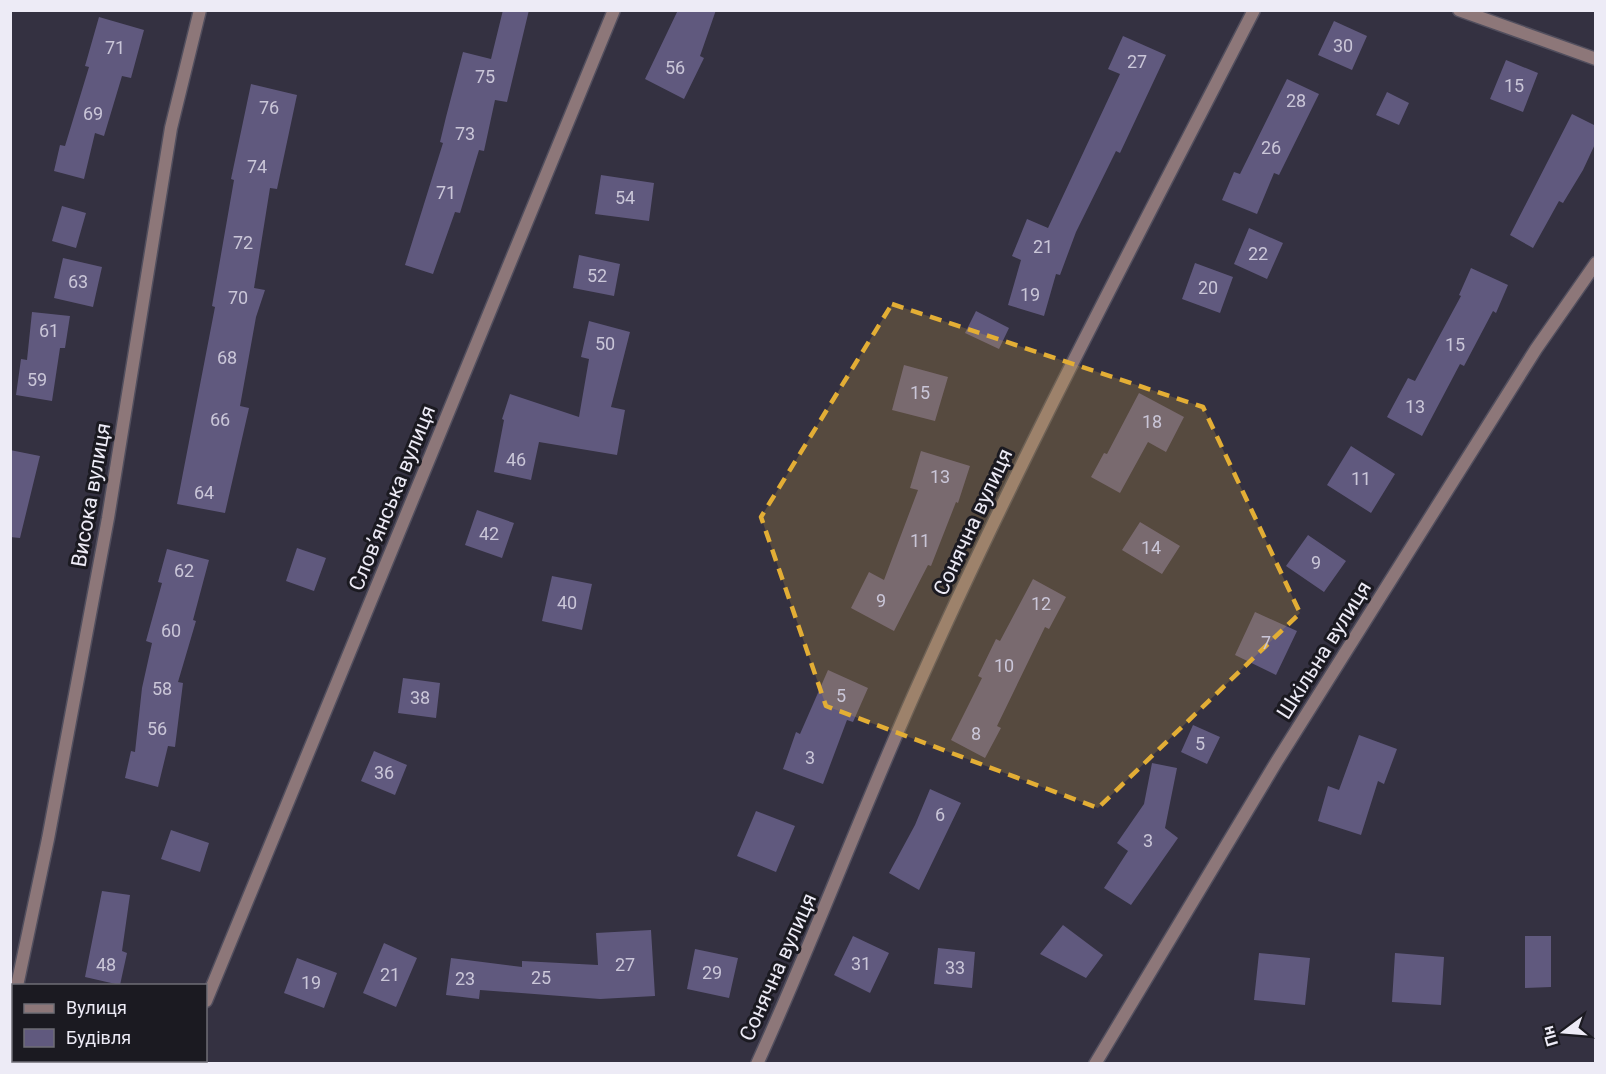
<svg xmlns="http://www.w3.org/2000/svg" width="1606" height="1074" font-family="Roboto,sans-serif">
  <rect width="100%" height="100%" fill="#343141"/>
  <path fill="#60597e" d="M503,10H529L507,102L495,100L484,151L479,150L460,213L455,212L433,274L405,265L443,143L440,142L446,117L463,52L491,59Z
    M678,10H716L700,56L704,58L684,99L645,79Z
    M99,17L144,30L131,78L122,76L104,136L95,133L84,179L54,171L60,145L65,146L89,67L85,66Z
    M1334,21L1367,36L1352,70L1318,55Z
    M1123,36L1166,55L1120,153L1116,151L1076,232L1060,275L1056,274L1044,316L1008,305L1021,260L1012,256L1027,219L1048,228L1120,74L1108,69Z
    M1506,60L1538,73L1523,112L1490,99Z
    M1287,79L1319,94L1279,175L1274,173L1257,214L1222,200L1234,172L1240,174Z
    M251,84L297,95L277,189L270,188L254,288L265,290L256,317L240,406L249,408L225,513L177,504L215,307L212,306L234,180L231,179Z
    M1387,92L1409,103L1399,125L1376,115Z
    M1572,114L1596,126V142L1583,170L1563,203L1559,201L1533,248L1510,235Z
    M601,175L654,183L649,221L595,214Z
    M62,206L86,213L76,248L52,241Z
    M1249,228L1283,243L1267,279L1234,264Z
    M579,255L620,264L614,296L573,288Z
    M63,258L102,267L93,307L54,298Z
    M1195,263L1233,277L1220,313L1182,299Z
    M1471,268L1508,285L1496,313L1493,311L1464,366L1460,364L1422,436L1387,417L1408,378L1415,381L1461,296L1459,295Z
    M976,311L1009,328L999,349L965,333Z
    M32,312L70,316L65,348H60L52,401L16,395L21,359L27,360Z
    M589,321L630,332L611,407L625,410L617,455L539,442L531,480L494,472L504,420L502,419L510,394L579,417L589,359L581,357Z
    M904,365L948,377L935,421L892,410Z
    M1139,393L1184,417L1166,452L1148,442L1120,493L1091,477L1104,453L1107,454Z
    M1351,446L1395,474L1371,513L1327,485Z
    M10,450L40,456L20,538L10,537Z
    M921,451L970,466L958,503L956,502L931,566L928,565L894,631L851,608L869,572L884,580L918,490L910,488Z
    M477,510L514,523L502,558L465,545Z
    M1140,522L1180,546L1162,574L1122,550Z
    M1308,535L1346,561L1324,592L1286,566Z
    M297,548L326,558L314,591L286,581Z
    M167,549L209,560L193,620L196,621L178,682L183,683L175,747L168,746L158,787L125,778L131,751L135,752L142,688L152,643L146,641L162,583L158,582Z
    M552,576L592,584L582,630L542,621Z
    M1033,579L1066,597L1049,629L1045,627L997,726L1001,728L985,758L951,740L982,678L978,676L996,639L1000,641Z
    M1255,612L1297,631L1276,675L1235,655Z
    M828,670L868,688L853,722L847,720L823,784L783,769L796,732L800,734Z
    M403,678L440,683L436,718L398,713Z
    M1193,725L1220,737L1207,764L1181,752Z
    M1359,735L1397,749L1384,784L1378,781L1361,835L1318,821L1328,786L1339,790Z
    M374,751L407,765L395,795L361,781Z
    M1152,763L1177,768L1165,828L1178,838L1131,905L1104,888L1128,851L1117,843L1144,804Z
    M930,789L961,803L919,890L889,873L915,825Z
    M756,811L795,826L776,872L737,856Z
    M171,830L209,843L200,872L161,859Z
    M102,891L130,895L122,951L127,953L120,985L85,977Z
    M1063,925L1103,955L1086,978L1040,954Z
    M651,930L655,996L600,999L480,990L479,999L446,995L451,958L522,967V961L598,965L596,933Z
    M853,936L889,953L870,993L834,975Z
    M1525,936H1551V987L1525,988Z
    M384,943L417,958L396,1007L363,993Z
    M938,948L975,952L972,988L934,984Z
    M695,949L738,958L729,998L687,989Z
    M1259,953L1310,958L1305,1005L1254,1000Z
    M1395,953L1444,957L1441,1005L1392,1002Z
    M297,958L337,973L324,1008L284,993Z"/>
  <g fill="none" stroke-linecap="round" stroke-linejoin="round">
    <defs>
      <path id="minor" d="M1459,10L1596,59
        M17,986L48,839L108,518L171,128L200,10
        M206,1001L614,10
        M10,1014L14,1000
        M76,1064L181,1061L198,1064
        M757,1064C815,937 863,807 920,681C1022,453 1140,232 1254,10
        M1095,1064L1277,761L1536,349L1596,263"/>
    </defs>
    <use href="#minor" stroke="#524f5e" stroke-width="15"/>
    <use href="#minor" stroke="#8d7779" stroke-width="12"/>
  </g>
  <path fill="#e3ae35" fill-opacity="0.2" stroke="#e3ae35" stroke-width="4.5" stroke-dasharray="12 8" stroke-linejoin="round" d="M892,304L1203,407L1300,613L1098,808L826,706L761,517Z"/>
  <g text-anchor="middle" stroke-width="6" stroke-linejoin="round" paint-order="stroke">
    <g font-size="18" fill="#cac6d8">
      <text x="1343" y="52">30</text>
      <text x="115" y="54">71</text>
      <text x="1137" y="68">27</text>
      <text x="675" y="74">56</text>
      <text x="485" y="83">75</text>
      <text x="1514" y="92">15</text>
      <text x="1296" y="107">28</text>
      <text x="269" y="114">76</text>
      <text x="93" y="120">69</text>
      <text x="465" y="140">73</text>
      <text x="1271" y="154">26</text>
      <text x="257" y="173">74</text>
      <text x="446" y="199">71</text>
      <text x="625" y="204">54</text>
      <text x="243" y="249">72</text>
      <text x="1043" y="253">21</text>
      <text x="1258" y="260">22</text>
      <text x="597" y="282">52</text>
      <text x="78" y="288">63</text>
      <text x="1208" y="294">20</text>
      <text x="1030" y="301">19</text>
      <text x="238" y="304">70</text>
      <text x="49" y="337">61</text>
      <text x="605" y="350">50</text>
      <text x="1455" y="351">15</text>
      <text x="227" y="364">68</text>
      <text x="37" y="386">59</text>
      <text x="920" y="399">15</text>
      <text x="1415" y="413">13</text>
      <text x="220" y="426">66</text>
      <text x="1152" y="428">18</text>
      <text x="516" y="466">46</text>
      <text x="940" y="483">13</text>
      <text x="1361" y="485">11</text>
      <text x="204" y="499">64</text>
      <text x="489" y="540">42</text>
      <text x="920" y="547">11</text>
      <text x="1151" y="554">14</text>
      <text x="1316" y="569">9</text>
      <text x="184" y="577">62</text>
      <text x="881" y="607">9</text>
      <text x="567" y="609">40</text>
      <text x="1041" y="610">12</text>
      <text x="171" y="637">60</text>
      <text x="1266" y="649">7</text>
      <text x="1004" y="672">10</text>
      <text x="162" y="695">58</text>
      <text x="841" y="702">5</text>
      <text x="420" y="704">38</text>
      <text x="157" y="735">56</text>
      <text x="976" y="740">8</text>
      <text x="1200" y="750">5</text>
      <text x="810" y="764">3</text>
      <text x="384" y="779">36</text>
      <text x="940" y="821">6</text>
      <text x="1148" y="847">3</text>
      <text x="861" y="970">31</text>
      <text x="106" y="971">48</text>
      <text x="625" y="971">27</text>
      <text x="955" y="974">33</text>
      <text x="712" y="979">29</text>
      <text x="390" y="981">21</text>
      <text x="541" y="984">25</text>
      <text x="465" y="985">23</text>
      <text x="311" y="989">19</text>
    </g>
    <g font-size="21" fill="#edebf6" stroke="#1b1a21">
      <text transform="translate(91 495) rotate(-80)" y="7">Висока вулиця</text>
      <text transform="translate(392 498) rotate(-68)" y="7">Слов’янська вулиця</text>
      <text transform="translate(973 522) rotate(-65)" y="7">Сонячна вулиця</text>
      <text transform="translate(1324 650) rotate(-58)" y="7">Шкільна вулиця</text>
      <text transform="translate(778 967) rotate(-66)" y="7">Сонячна вулиця</text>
    </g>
  </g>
  <rect width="1606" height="1074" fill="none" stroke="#edebf6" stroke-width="24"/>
  <rect x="12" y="984" width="195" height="78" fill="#1b1a21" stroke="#6f6e76" stroke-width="1.5"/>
  <rect x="24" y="1004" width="30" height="9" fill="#8d7779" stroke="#6f6e76" stroke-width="1.5"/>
  <text x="66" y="1014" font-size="18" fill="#edebf6">Вулиця</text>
  <rect x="24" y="1029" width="30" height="18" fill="#60597e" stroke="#6f6e76" stroke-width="1.5"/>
  <text x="66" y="1044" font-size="18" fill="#edebf6">Будівля</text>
  <g transform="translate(1564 1032) rotate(254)" stroke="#1b1a21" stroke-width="4.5" paint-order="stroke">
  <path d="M0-4.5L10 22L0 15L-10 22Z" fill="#edebf6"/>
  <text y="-9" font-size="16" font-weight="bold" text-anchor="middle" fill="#edebf6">Пн</text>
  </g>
</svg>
